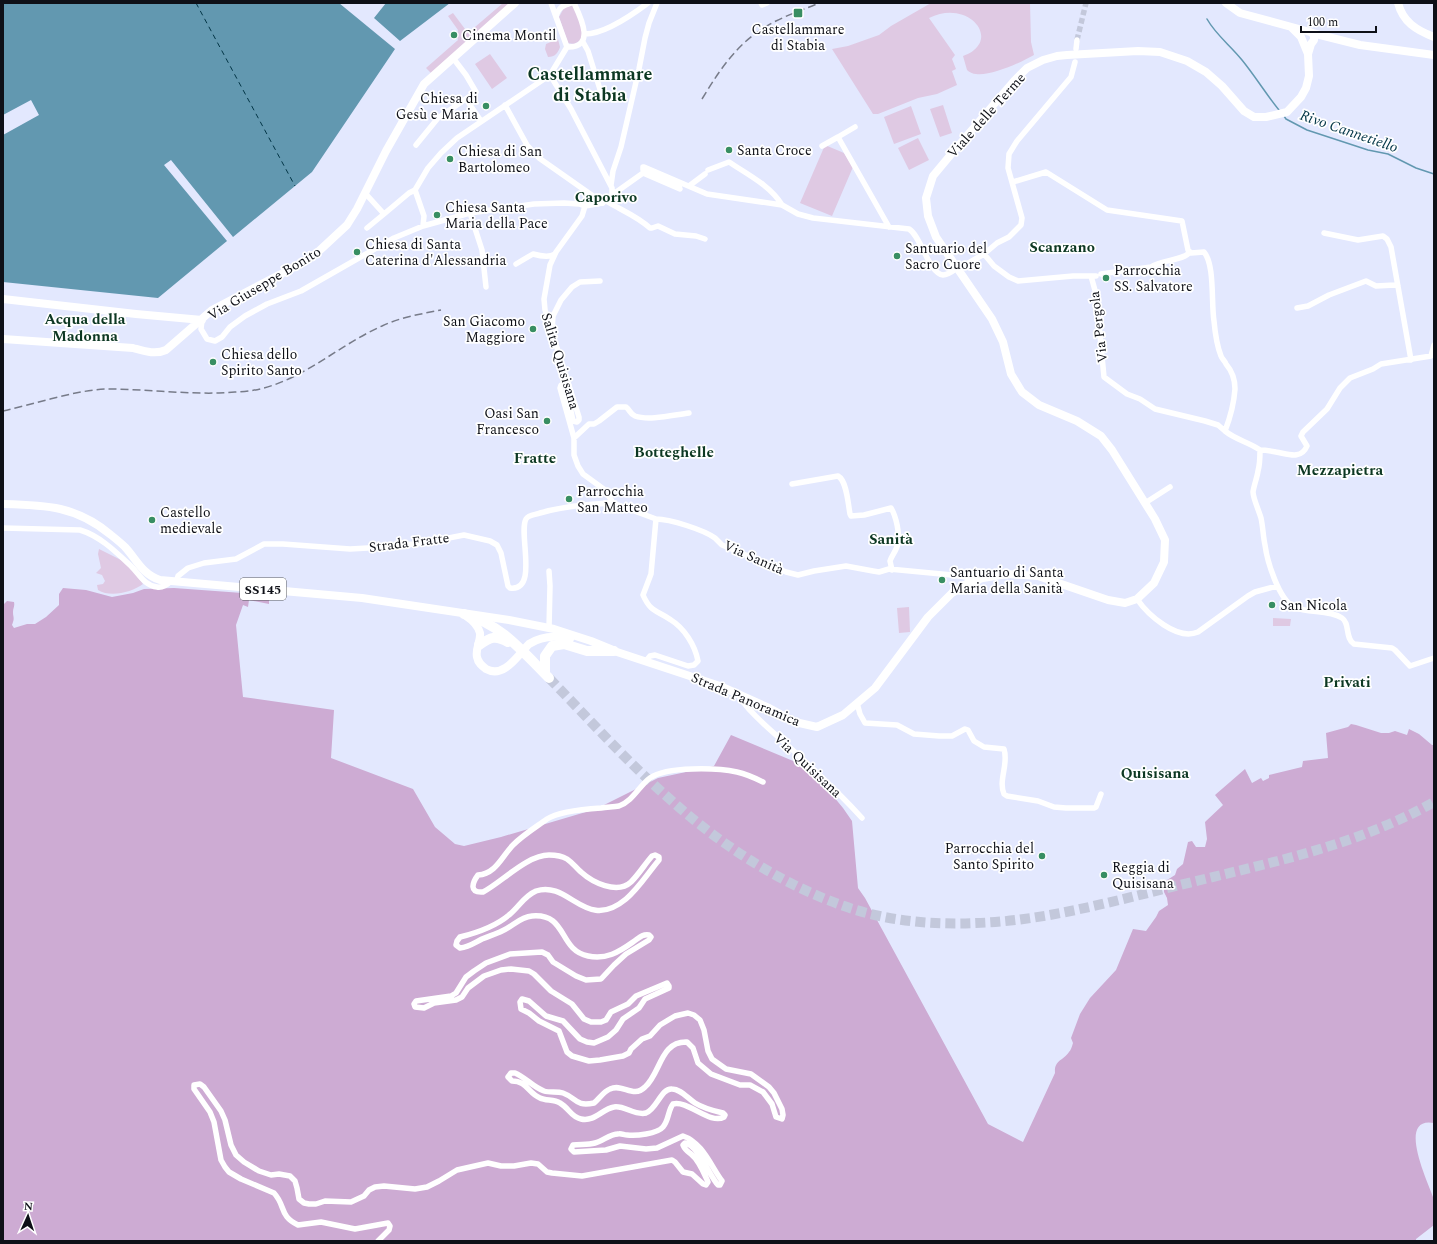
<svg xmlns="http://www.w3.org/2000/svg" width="1437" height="1244" font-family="Spectral,serif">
  <rect width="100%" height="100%" fill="#e3e8fe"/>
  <path fill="#dfc9e3" d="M503,3H513L432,74L426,68L458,40L457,37L458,30L448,16L453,13L468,33Z
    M931,3H1030L1031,42L1034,55C1020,63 991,76 976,74C973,74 969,72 967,70L963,56C967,54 971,53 974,50C996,32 964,0 929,18L955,55L952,59L956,69L952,71L957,85L937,94L918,98L878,114H873L832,49L848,46L879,35L891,26Z
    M573,5L584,32L583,39L574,44L568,43L559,17L564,8Z
    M558,39L560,47C558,53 555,57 548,57L545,49L546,44Z
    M490,54L507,78L492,89L475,64Z
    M943,105L952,133L940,137L930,109Z
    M911,106L921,134L894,144L884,117Z
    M918,138L929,160L909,170L898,148Z
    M825,145L844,153L853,167L832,216L800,203Z
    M99,549L127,563L143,584C132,592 111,598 98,590L97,585L103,584L105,581L102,575L96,573L101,568L98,554Z
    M909,607L910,632L899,633L897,608Z
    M1273,618L1291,619L1290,626H1273Z"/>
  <path fill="#cdabd3" d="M63,588L86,590L112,597L133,593L144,589L174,588L269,595V604L249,600L248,607L243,605L236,625L243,697L334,710L331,758L413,789L435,827L455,844L464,846L501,837L596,809L658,778L714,766L731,735L810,768L843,808L852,821L858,888L865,898L988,1124L1023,1142L1055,1073C1054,1060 1063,1061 1069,1052C1071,1050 1072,1046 1073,1043L1071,1038L1080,1014L1090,998L1116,970L1133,929L1146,931L1156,917L1159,911L1168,905L1167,898L1164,892V882L1175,875L1177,869L1183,864L1188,842L1192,841L1196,847H1205L1207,839L1205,822L1223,805L1215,795L1245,769L1252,783L1261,778L1263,781L1269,778V775L1302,767L1303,761L1328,758L1326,733L1348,727L1351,724L1356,725L1381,733H1389L1395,731L1407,735L1409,729L1419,734L1432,745H1434V1123C1396,1116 1428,1182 1433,1197C1436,1204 1434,1216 1434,1225L1416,1239V1241H3V605L7,601L14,602C15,606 13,608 13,612C13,618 15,617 12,625L14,628L27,624H35L46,617L59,605V594Z"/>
  <path fill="#6298b0" d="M3,3H339L395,49L312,172L233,237L171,160L164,165L227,241L158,298L3,282V135L39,115L31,100L3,115Z
    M386,3H450L400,41L374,18Z"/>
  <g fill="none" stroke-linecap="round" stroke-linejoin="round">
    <path stroke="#6298b0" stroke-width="1.5" d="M1207,19C1216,35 1230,45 1242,60C1255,76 1266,94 1279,110
      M1284,116L1286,119L1307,130L1368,150L1388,154L1416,168L1434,174"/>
    <path stroke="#023546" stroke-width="1" stroke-dasharray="5 4" stroke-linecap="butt" d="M196,3L295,186"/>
    <path stroke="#c3c8db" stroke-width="5.5" stroke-dasharray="5.5 3" stroke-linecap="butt" d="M1077,40L1086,3"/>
    <path stroke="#c3c8db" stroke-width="10" stroke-dasharray="10 5" stroke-linecap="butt" d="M549,678C589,719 628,763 672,801C721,845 781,884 844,906C886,921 932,925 976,923C1044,921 1110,902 1176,886C1264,864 1354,847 1434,802"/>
    <path stroke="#fff" stroke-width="5.5" d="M551,3L556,17
      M571,3C563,5 558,8 556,17L567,47C596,48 581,18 574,3
      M761,3L762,5L767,3
      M585,34C604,34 632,15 648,3
      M583,42L588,51L603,99
      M1076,49L1077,40
      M466,99L481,121
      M505,105L527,145L539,158L603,203
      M855,127L838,137L889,227
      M416,145L438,118L476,92L466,75L453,58
      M822,146L838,137
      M708,170L729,162C747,174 771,186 782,205
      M1013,182L1046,172L1107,210L1182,221L1188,250L1191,253L1204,252C1215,265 1211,303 1214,321C1215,332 1217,346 1221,356C1222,359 1225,361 1226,364C1232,371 1235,380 1235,389C1234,403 1230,418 1225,431C1236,440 1249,442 1260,450C1260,457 1260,464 1258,471C1257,478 1254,485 1253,492C1253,498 1259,511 1261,518C1263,527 1263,536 1265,545C1267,561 1279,600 1294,607C1309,614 1327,609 1342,618C1350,623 1345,639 1354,644L1392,648L1395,650L1410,666L1434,658
      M611,185L613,171L621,147L639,69L645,38L649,23L657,3
      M689,186L705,174
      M415,190L428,168L441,153L457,138L550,75L567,47
      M415,190L424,216L423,226
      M365,193L384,214L409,193L415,190
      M612,195L643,173L680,189L679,187L643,170V167H644L707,194L782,205L798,214L813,218L909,229C921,236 929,274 943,275C947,275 953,271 957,268
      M606,201C621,210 637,216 650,228H652L658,226L675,234L696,236L705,239
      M585,206L582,216L556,252L550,265L544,299L545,310L579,417V420L577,422L573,421L566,387L564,384L561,385L560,388L574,438V455L578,466L583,474L605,490L613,503L656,519L651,574L643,595C651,613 657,610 671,620C684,628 695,645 698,661L694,665L688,666L655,655L650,656L646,661
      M470,213L482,250L486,287
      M367,228L384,214
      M1324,233L1358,240L1383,236L1387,239L1391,247L1411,360
      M984,254L994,266L1009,277L1018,281L1073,276H1096
      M516,264L533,254C540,256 549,258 555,254
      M958,269L984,254L997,243L1009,237L1021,225L1022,218L1008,168L1009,154L1017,141L1071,77L1075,62
      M1101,274L1151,267C1161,260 1185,260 1190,252
      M1091,276L1096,294L1104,377L1127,394L1140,399L1155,409L1205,421L1218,425L1225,431
      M1297,308L1308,306L1329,295L1366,281L1376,286L1395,285L1398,286
      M202,320L201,329L207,339L215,341L222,337L230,327L245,316L267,304L301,291L394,238L423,226L470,213L534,204L564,203L579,204L585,206L602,203L612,195V188L571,109L550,75
      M552,331L553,316L561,300L572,287L580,282L600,281
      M574,438L589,424H594L599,421L617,407H626C630,410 630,414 635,416C649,421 673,415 689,413
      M1260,450C1265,450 1271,451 1276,452C1288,454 1301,460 1307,446L1301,436L1303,432L1327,409L1340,388L1350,378L1373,369L1381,364L1431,356L1434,345
      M792,484L838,476C847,481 848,504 850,514L851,516L864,515L891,508C896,516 900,534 898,543C897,550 892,555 890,561L892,570
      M1145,503L1170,487
      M656,519C670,519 704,530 715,538C717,540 720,543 722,545L786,572L798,575L814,571L846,566L873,571L879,572L889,569L952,575L966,577L974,581
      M3,528L80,530C100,536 116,552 131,566C139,574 145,586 157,587C163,588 167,585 171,581
      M176,582L178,576L188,568L204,563L236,559L264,544H283L350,549L386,547L423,543L464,535L490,541L497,545L501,553L508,586L510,588C539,592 518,533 526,519C529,514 536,515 540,513C564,506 588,504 613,503
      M1137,599C1148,615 1177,641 1198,632L1248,596L1255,592L1277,586
      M549,628L550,586L549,571
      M738,693C744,710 784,741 798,755C820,775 842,796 862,818
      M857,703L860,714L865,723L897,725L914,734L939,736H952L965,729L968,730L974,741L984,747L1004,749C1009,764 998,780 1004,794L1007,796L1038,801L1054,807L1066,808H1094L1096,807L1101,794
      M378,1241L389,1230L390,1226L388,1223L355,1229L321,1222L298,1225C279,1216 286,1206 274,1193L241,1179L229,1172L225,1167L221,1160L214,1122L210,1112L194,1089V1085L200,1084L204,1087L221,1111L225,1120L231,1145L236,1155L244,1162L259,1171L271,1175L279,1174L290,1176L295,1181L297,1188L299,1199L304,1203L309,1204H316L325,1201L351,1202L364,1196L369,1190L375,1187L384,1186L415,1189L427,1187L439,1181L457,1170L488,1163L501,1166H514L531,1163L538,1164L547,1172L552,1173L582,1176L672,1160L675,1162L683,1172L692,1174L703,1184L706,1185L708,1182C704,1173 699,1160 691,1154C687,1151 685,1150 683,1145L685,1143C698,1145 709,1175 718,1185H720L722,1181C711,1166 702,1142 683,1136L657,1148L646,1149L620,1146L606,1150L574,1152L571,1149L573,1145C580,1144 588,1145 595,1143C603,1141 610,1134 618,1134C621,1133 624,1135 627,1135C636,1136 657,1134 663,1127C669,1120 668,1110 673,1104C688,1100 710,1125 724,1117L725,1115L723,1113C714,1111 703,1108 695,1103C687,1098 681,1089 672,1089C661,1088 657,1109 646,1113C635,1116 624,1105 614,1107C602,1109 595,1122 581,1119C571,1117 569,1108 560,1103C554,1099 546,1101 540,1098C528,1093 527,1081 512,1081L508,1077L511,1073H515C525,1077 533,1087 544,1091C550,1093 557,1091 563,1093C577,1098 575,1107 594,1103C599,1099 604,1091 610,1089C623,1083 633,1099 645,1087C661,1073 660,1041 687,1042L693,1048L698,1063L711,1074L740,1085H750L763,1092L772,1104L776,1117L782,1119L783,1115L782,1109L774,1093L769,1087L751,1074L726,1069L712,1059L708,1051L704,1030L700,1020L694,1015L688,1013L675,1016L660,1025L650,1036L642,1039L631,1049L629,1053L623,1056L600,1060L589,1061L572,1056L567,1052L559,1031L539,1021L529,1013L521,1009L520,1002L522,999L529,1001L546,1016L563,1021L580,1039L587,1042L594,1043L608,1037L616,1030L623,1019L639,1008L645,999L669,988V986L667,983L636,996L628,1004L611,1012L606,1020L601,1022H591L584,1019L572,1004L551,991L534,974L529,971L511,969L501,970L484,976L468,988L462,997L456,1000L434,1003L424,1008L415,1007L414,1004L416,1001L451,996L456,993L466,977L474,971L486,963L510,954L542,952L548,955L553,962L576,976L586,980L601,979L614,965L626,954L649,940L651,937L649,935C642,934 639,938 633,942C619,952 606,960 588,956C558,950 568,913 532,916C520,917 513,926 502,931C496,934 489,936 482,939C474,943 469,947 460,948L456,945L457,941L460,937C476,933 496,926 509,915C519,907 524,896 536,891C570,880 585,933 626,899C639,888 648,873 659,860V857L655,855L652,856C645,864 639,874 631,882C617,895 592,882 581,872C576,868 573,863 567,859C562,856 555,855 549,855C527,855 502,882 483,892C469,893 472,883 478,875C496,874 502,856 513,845C523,835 536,827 547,819C558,812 587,809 601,808C607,807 613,807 619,806C633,801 639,786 650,778C667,766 718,768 737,772C746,774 755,778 763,782"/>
    <path stroke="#fff" stroke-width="8" d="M1398,3C1403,22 1416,30 1434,37
      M1292,28L1301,37L1308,54
      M1312,33L1360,45L1434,55
      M3,299L136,314L202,320
      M3,339L133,348C144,351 155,355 166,350L212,310L306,261L319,251L347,225L357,209L386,151L424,84L515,3
      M614,651L720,686L769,708L795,722L817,727L843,715L875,688L928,617L952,593L968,583L983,578L1007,574L1038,576L1108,600L1125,603L1137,599L1154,583L1164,562L1165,540L1155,519L1112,450L1101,436L1077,421L1039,405L1022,392L1011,374L1003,342L992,319L936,237L928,216L926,198L933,176L953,152L1014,81L1027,68L1043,60L1057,56L1067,55L1138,51L1160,52L1187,61L1206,72L1222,86L1244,111L1254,117H1266L1287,112L1301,97L1306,88L1309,76L1308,54L1311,44L1314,40V34L1310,32L1240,13L1226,3"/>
    <path stroke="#fff" stroke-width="8" d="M3,504C46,505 77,506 111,535C116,539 121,543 125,547C137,560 142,574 160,580L362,598L509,620L554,629L591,641L613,650
      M466,616C472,620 478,625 480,633C481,641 475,649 477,657C478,663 482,666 486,669C504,679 518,655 529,644C542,636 555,635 570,639"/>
    <path stroke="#fff" stroke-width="10" d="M464,614C501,624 523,652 549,678
      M479,645C491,637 495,635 508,642
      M545,674V656L552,646L564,644L587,651H614"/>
    <path stroke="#777b89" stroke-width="1.5" stroke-dasharray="8 4" stroke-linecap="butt" d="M702,99C722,66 741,38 776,21C790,14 805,9 819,3
      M3,411C35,404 75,390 107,389C144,389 182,394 219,393C234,392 250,392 264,388C308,376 341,344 382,326C401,317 421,314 441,310"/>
  </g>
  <g fill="#388e62" stroke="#fff" stroke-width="1.5">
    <rect x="793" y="8" width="10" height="10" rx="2"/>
    <circle cx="454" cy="35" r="4"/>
    <circle cx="486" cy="106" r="4"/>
    <circle cx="729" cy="150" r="4"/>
    <circle cx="450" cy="159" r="4"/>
    <circle cx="437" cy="215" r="4"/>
    <circle cx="357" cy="252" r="4"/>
    <circle cx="897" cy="256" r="4"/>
    <circle cx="1106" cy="278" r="4"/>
    <circle cx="533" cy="329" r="4"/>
    <circle cx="213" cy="362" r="4"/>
    <circle cx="547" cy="421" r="4"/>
    <circle cx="569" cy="499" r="4"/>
    <circle cx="152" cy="520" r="4"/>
    <circle cx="942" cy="580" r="4"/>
    <circle cx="1272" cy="605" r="4"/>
    <circle cx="1042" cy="856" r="4"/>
    <circle cx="1104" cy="875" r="4"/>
  </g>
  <g text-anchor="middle" stroke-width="3.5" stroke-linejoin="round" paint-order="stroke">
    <rect fill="#fff" stroke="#56585d" stroke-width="1" x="240" y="578" width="46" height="22" rx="3"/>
    <g font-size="13" font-weight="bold" fill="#0e1017">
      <text x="263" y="594">SS145</text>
    </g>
    <g font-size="14" fill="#0e1017" stroke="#fff" text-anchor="start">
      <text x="798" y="34" text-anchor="middle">Castellammare<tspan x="798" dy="16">di Stabia</tspan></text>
      <text x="462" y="40">Cinema Montil</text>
      <text x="478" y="103" text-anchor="end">Chiesa di<tspan x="478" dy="16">Gesù e Maria</tspan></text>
      <text x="737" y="155">Santa Croce</text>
      <text x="458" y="156">Chiesa di San<tspan x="458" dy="16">Bartolomeo</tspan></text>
      <text x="445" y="212">Chiesa Santa<tspan x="445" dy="16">Maria della Pace</tspan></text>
      <text x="365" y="249">Chiesa di Santa<tspan x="365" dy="16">Caterina d'Alessandria</tspan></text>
      <text x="905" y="253">Santuario del<tspan x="905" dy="16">Sacro Cuore</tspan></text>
      <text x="1114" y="275">Parrocchia<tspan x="1114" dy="16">SS. Salvatore</tspan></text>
      <text x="525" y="326" text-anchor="end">San Giacomo<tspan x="525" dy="16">Maggiore</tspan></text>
      <text x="221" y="359">Chiesa dello<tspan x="221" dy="16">Spirito Santo</tspan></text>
      <text x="539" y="418" text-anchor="end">Oasi San<tspan x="539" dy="16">Francesco</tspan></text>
      <text x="577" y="496">Parrocchia<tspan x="577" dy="16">San Matteo</tspan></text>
      <text x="160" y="517">Castello<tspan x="160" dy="16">medievale</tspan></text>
      <text x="950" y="577">Santuario di Santa<tspan x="950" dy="16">Maria della Sanità</tspan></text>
      <text x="1280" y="610">San Nicola</text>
      <text x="1034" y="853" text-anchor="end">Parrocchia del<tspan x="1034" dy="16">Santo Spirito</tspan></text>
      <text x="1112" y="872">Reggia di<tspan x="1112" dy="16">Quisisana</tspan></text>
    </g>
    <g font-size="14" fill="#0e1017" stroke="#fff">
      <text transform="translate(986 115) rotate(-48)" y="5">Viale delle Terme</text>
      <text transform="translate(264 283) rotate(-31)" y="5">Via Giuseppe Bonito</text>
      <text transform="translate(1098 327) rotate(-97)" y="5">Via Pergola</text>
      <text transform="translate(561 361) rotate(73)" y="5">Salita Quisisana</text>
      <text transform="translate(409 542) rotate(-7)" y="5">Strada Fratte</text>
      <text transform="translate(754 557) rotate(24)" y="5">Via Sanità</text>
      <text transform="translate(746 699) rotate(23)" y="5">Strada Panoramica</text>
      <text transform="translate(808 765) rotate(43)" y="5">Via Quisisana</text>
    </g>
    <g font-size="15" font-style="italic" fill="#023546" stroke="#fff">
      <text transform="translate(1349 131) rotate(19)" y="5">Rivo Cannetiello</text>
    </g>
    <g font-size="15" font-weight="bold" fill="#0d3823" stroke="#fff">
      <text x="606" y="202">Caporivo</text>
      <text x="1062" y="252">Scanzano</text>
      <text x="85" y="324">Acqua della<tspan x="85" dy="17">Madonna</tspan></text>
      <text x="674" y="457">Botteghelle</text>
      <text x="535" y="463">Fratte</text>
      <text x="1340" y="475">Mezzapietra</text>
      <text x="891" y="544">Sanità</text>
      <text x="1347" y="687">Privati</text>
      <text x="1155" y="778">Quisisana</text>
    </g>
    <g font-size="18" font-weight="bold" fill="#0d3823" stroke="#fff">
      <text x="590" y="80">Castellammare<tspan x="590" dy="21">di Stabia</tspan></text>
    </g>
  </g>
  <rect width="1437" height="1244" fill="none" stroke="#0e1017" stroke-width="8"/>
  <g transform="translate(28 1216) rotate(3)" stroke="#ffffff" stroke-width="3" paint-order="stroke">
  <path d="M0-3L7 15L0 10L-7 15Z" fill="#0e1017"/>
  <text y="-6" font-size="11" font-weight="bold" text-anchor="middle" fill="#0e1017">N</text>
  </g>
  <path d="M1301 26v6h75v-6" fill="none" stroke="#0e1017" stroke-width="2"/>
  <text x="1307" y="26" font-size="12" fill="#0e1017" stroke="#ffffff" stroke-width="3" paint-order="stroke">100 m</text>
</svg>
